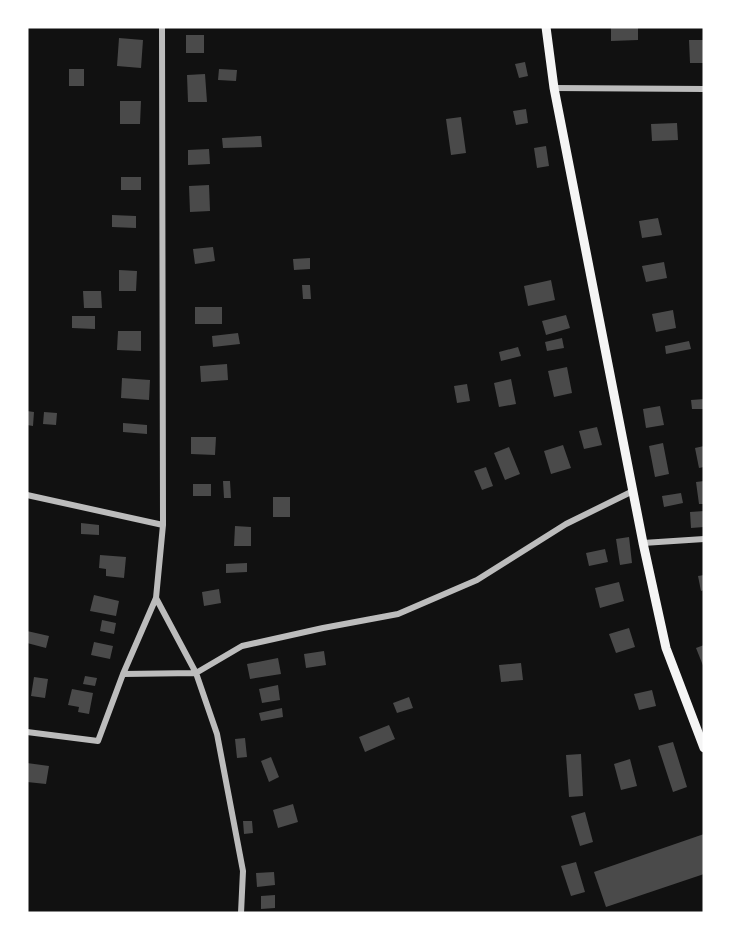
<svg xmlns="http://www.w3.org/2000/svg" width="731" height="940" font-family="Barlow,sans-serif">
  <rect width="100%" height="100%" fill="#111"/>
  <path fill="#4a4a4a" d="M611,27H638V40L611,41Z
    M186,35H204V53H186Z
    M119,38L143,40L141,68L117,66Z
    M689,40H704V63H690Z
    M525,62L528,76L519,78L515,64Z
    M69,69H84V86H69Z
    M219,69L237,70L236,81L218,80Z
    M205,74L207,102H188L187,75Z
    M120,101H141L140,124H120Z
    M526,109L528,123L516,125L513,111Z
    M461,117L466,153L451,155L446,119Z
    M677,123L678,140L652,141L651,124Z
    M261,136L262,147L223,148L222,138Z
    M546,146L549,166L537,168L534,148Z
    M209,149L210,164L188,165V150Z
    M121,177H141V190H121Z
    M209,185L210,211L190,212L189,186Z
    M112,215L136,216V228L112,227Z
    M658,218L662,235L642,238L639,221Z
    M213,247L215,261L195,264L193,249Z
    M310,258V269L294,270L293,259Z
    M664,262L667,278L646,282L642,266Z
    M119,270L137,271L136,291H119Z
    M551,280L555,300L528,306L524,286Z
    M302,285H310L311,299H303Z
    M83,291H101L102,308H84Z
    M195,307H222V324H195Z
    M673,310L676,328L656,332L652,314Z
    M566,315L570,328L546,335L542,321Z
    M72,316H95V329L72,328Z
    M118,331H141V351L117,350Z
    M238,333L240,344L213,347L212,336Z
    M562,338L564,348L547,351L545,342Z
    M689,341L691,349L666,354L665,346Z
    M518,347L521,356L501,361L499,352Z
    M227,364L228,380L201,382L200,366Z
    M567,367L572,393L554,397L548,371Z
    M122,378L150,380L149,400L121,398Z
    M511,379L516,404L499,407L494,383Z
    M467,384L470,401L457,403L454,386Z
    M704,399V409H692L691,400Z
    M660,406L664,425L646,428L643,409Z
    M27,411L34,412L33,426L27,425Z
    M44,412L57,413L56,425L43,424Z
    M123,423L147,425V434L123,432Z
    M597,427L602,445L584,449L579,431Z
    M191,437H216L215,455L191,454Z
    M663,443L669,474L655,477L649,446Z
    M563,445L571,468L551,474L544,451Z
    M704,446V467L699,468L695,448Z
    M509,447L520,474L505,480L494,453Z
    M486,467L493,486L482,490L474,471Z
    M223,481H230L231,498H224Z
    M704,481V504H699L696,482Z
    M193,484H211V496H193Z
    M681,493L683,503L664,507L662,496Z
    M273,497H290V517H273Z
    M704,511V527L691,528L690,512Z
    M81,523L99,525V535L81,534Z
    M235,526L251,527V546H234Z
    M629,537L632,563L620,565L616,539Z
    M605,549L608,562L589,566L586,553Z
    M100,555L126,557L124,578L106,576V569L99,568Z
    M247,563V572L226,573V564Z
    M704,575V590L701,591L698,576Z
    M619,582L624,601L600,608L595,588Z
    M219,589L221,603L204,606L202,592Z
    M94,595L119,601L116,616L90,611Z
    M102,620L116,623L114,634L100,631Z
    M629,628L635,647L616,653L609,634Z
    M27,631L49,636L46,648L27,643Z
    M94,642L113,646L110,659L91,655Z
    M704,645V668L696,648Z
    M324,651L326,665L306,668L304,654Z
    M278,658L281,674L250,679L247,664Z
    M521,663L523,680L501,682L499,665Z
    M85,676L97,678L95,686L83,684Z
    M34,677L48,679L45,698L31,696Z
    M278,685L280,700L262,703L259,689Z
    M72,689L93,693L89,714L78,712L79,707L68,705Z
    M652,690L656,706L639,710L634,694Z
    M409,697L413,708L397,713L393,703Z
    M282,708L283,717L261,721L259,713Z
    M389,725L395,739L365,752L359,737Z
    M245,738L247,757L237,758L235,739Z
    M673,742L687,787L673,792L658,746Z
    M581,754L583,796L569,797L566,755Z
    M271,757L279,777L269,782L261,761Z
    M630,759L637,786L621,790L614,764Z
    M27,763L49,766L46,784L27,782Z
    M293,804L298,822L278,828L273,810Z
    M585,812L593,842L580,846L571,816Z
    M243,821H252L253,833L244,834Z
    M704,834V874L606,907L594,872Z
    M576,862L585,892L571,896L561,866Z
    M274,872L275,885L257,887L256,873Z
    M275,895V908L261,909V896Z"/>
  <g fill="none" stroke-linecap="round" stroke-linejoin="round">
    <path stroke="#bcbcbc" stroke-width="6" d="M162,27L163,525L156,598L196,673L217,734L243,871L241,913
      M554,88L704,89
      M27,495L163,525
      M643,543L704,539
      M123,674L196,673L242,646L323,628L398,614L477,580L566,524L633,491
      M27,732L98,741L123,674L156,598"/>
    <path stroke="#f5f5f5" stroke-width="9" d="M546,27L554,88L643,543L666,648L704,748"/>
  </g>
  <rect width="731" height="940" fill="none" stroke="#ffffff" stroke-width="57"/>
</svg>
